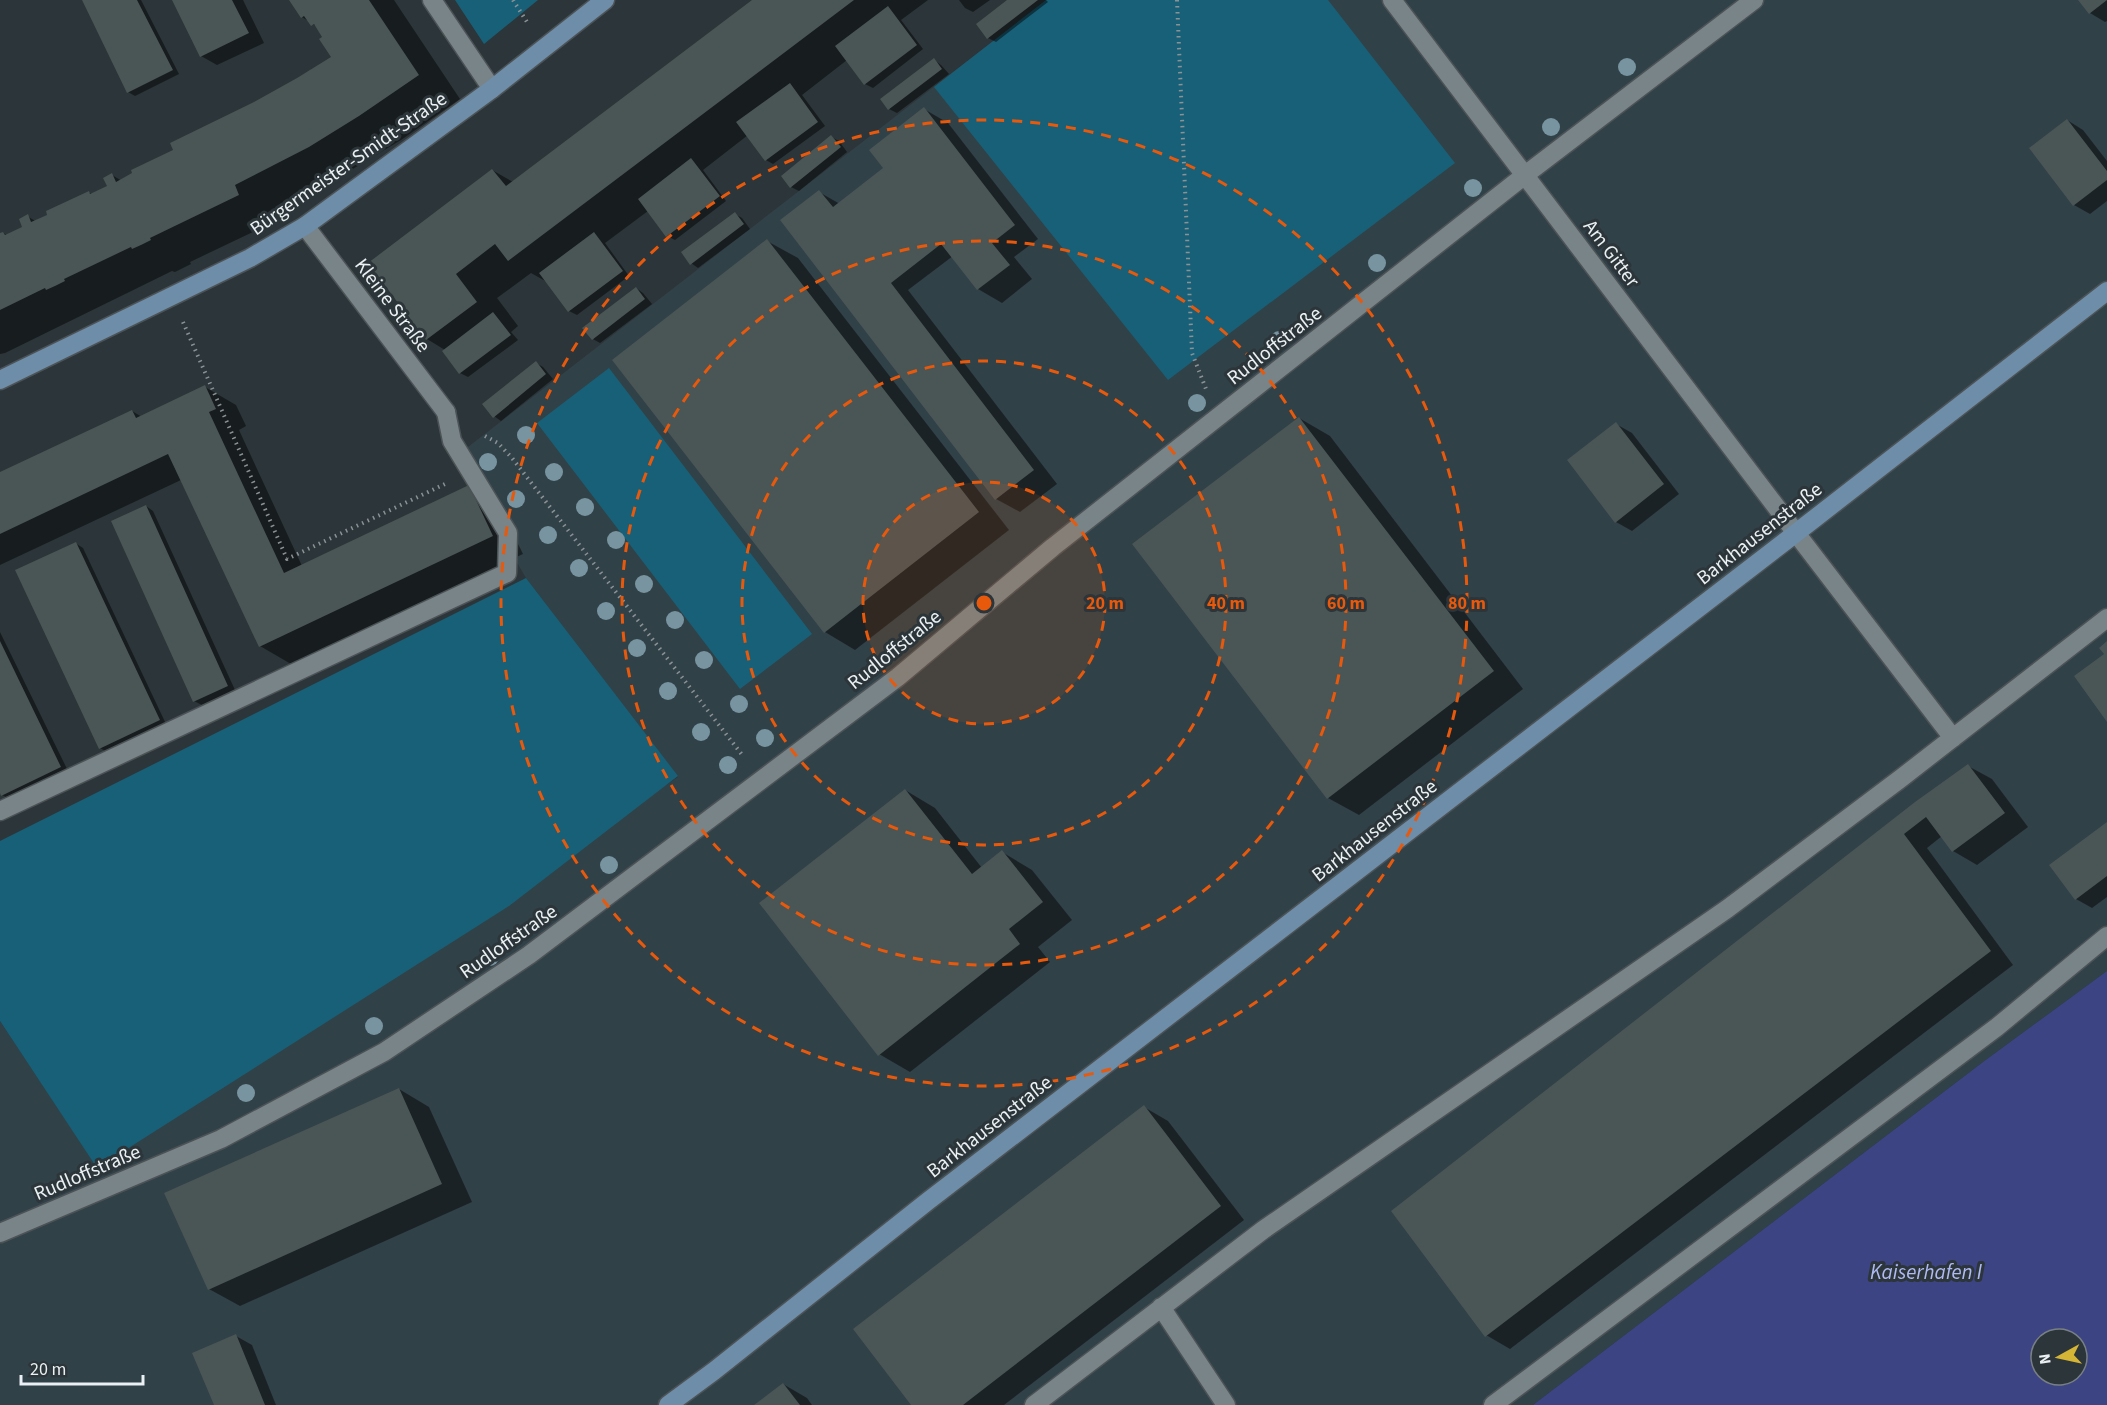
<svg xmlns="http://www.w3.org/2000/svg" width="2107" height="1405" font-family="'Source Sans 3',sans-serif">
  <rect width="100%" height="100%" fill="#2c3539"/>
  <path fill="#314148" d="M1046,0H2107V971L1983,1062L1533,1405H0V1021L97,1167L678,777L526,578L455,457Z"/>
  <path fill="#186077" d="M455,0H538L484,44Z
    M1046,0H1328L1455,163L1168,380L934,87Z
    M609,368L812,634L740,689L537,423Z
    M526,578L678,776L509,906L97,1168L0,1021V841Z"/>
  <path fill="#3d4484" fill-rule="evenodd" d="M2107,971V1405H1533L1983,1062ZM2041,1339H2077V1375H2041Z"/>
  <path fill="#0007" d="M84,0H141L179,74L135,96L128,92Z
    M174,0H243L264,43L217,65L201,56Z
    M291,0H394L460,99L401,140L351,170L276,209L280,219L190,262L191,264L175,272L172,271L5,353L0,354V235L3,233L7,235L24,227L27,216L37,222L89,193L93,194L109,187L112,175L122,181L175,151L333,57L319,28L302,17Z
    M755,0H928L901,20L923,49L873,88L865,84L847,60L802,95L825,126L773,164L766,160L748,135L703,170L726,201L675,240L667,236L648,211L605,243L629,276L577,315L569,311L547,282L531,273L497,298L518,326L511,332L518,340L468,377L460,373L444,351L445,350L427,339L370,263L492,170L513,182Z
    M959,0H990L973,12L965,8Z
    M1010,0H1046L1048,2L996,42L988,38Z
    M2079,0H2107V21L2105,22L2090,13Z
    M934,60L941,65L949,74L897,113L889,109Z
    M924,109L948,123L1038,239L1014,257L1032,279L1002,303L978,289L953,256L908,290L1057,484L1020,512L996,499L819,192L840,204L885,169Z
    M2067,120L2083,130L2107,161V201L2090,214L2074,205Z
    M831,137L839,141L847,152L799,191L791,187Z
    M735,214L742,218L750,229L698,268L691,263Z
    M767,241L798,258L1009,530L855,650L825,632Z
    M636,288L643,293L652,304L600,343L593,339Z
    M536,363L543,367L553,379L501,421L494,416Z
    M205,387L236,405L246,426L239,430L302,566L469,487L499,505L523,554L291,664L260,646L181,480L0,565V474L132,411L142,417Z
    M1299,418L1330,436L1523,689L1359,815L1328,798Z
    M1616,424L1632,433L1679,494L1632,531L1616,522Z
    M146,506L153,511L235,690L202,705L194,701Z
    M75,543L83,548L166,724L107,752L100,748Z
    M0,632L68,771L10,799L2,795L0,790Z
    M1968,766L1992,779L2028,827L1977,865L1953,851L1942,836L1927,848L2013,965L1510,1349L1486,1335L1393,1211Z
    M905,790L935,808L982,868L1002,852L1032,870L1072,920L1038,947L1050,962L910,1072L879,1054Z
    M2107,824V897L2092,908L2076,899Z
    M399,1089L429,1107L472,1202L240,1306L209,1289Z
    M1144,1107L1168,1121L1244,1220L1004,1405H913Z
    M236,1336L252,1345L276,1405H216Z
    M783,1384L807,1398L812,1405H757Z"/>
  <path fill="#4a5555" d="M82,0H137L173,70L127,93Z
    M172,0H232L249,33L200,57Z
    M289,0H369L419,75L359,116L309,147L235,185L239,195L150,238L151,240L141,245L132,249L131,247L64,279L65,281L55,286L46,290L45,288L0,310V233L3,232L5,235L22,227L19,219L28,214L31,222L47,215L46,211L89,191L90,194L107,186L103,178L112,173L116,182L132,173L131,170L173,150L170,143L254,102L297,78L331,57L319,39L322,37L314,24L311,26L304,16L301,18Z
    M752,0H854L508,261L495,244L456,274L477,302L426,340L368,263L492,169L506,186Z
    M1007,0H1038L987,39L976,24Z
    M2078,0H2107L2089,14Z
    M888,6L917,45L864,85L835,46Z
    M934,58L942,69L888,110L880,99Z
    M790,83L818,122L765,161L736,122Z
    M924,107L1015,225L992,243L1010,265L977,290L941,244L891,283L1034,470L995,500L780,220L819,190L833,207L883,168L869,150Z
    M2067,119L2107,171V180L2073,206L2029,148Z
    M831,135L841,147L790,188L781,176Z
    M691,158L720,196L666,237L638,199Z
    M735,212L744,224L690,265L681,252Z
    M594,232L623,271L568,312L539,273Z
    M767,239L979,512L824,633L612,360Z
    M636,287L645,299L592,340L582,328Z
    M493,312L511,335L459,374L442,351Z
    M536,361L546,374L493,418L482,404Z
    M205,385L216,409L209,412L284,573L469,485L493,536L259,647L168,454L0,534V472L132,410L136,418Z
    M1299,417L1494,671L1327,799L1132,544Z
    M1616,422L1664,484L1615,523L1567,460Z
    M146,505L228,686L193,702L111,521Z
    M76,542L160,720L99,749L15,570Z
    M0,641L61,767L1,796L0,793Z
    M2107,641V722L2074,676L2104,654L2099,648Z
    M1968,764L2005,813L1952,852L1926,817L1904,834L1991,951L1485,1337L1391,1211L1915,802Z
    M905,789L972,874L1002,850L1043,902L1009,929L1020,944L878,1056L759,903Z
    M2107,822V876L2075,900L2049,865Z
    M399,1088L442,1184L208,1290L164,1193Z
    M1144,1105L1221,1206L963,1405H911L853,1329Z
    M236,1334L265,1405H214L192,1353Z
    M783,1383L800,1405H754Z"/>
  <g fill="none" stroke-linecap="round" stroke-linejoin="round">
    <defs>
      <path id="lane" d="M1796,533L1953,738
        M0,811L507,573L508,533L452,441L446,412
        M1161,1307L1226,1405
        M1034,1405L1263,1230L1727,909L1900,779L2107,618
        M1493,1405L1997,1027L2107,936"/>
      <path id="street" d="M432,0L492,89
        M1392,0L1796,533
        M305,226L446,412
        M0,1233L221,1139L384,1052L529,955L898,677L1053,547L1525,175L1754,0"/>
      <path id="secondary" d="M0,380L250,258L305,226L492,89L605,0
        M668,1405L714,1371L928,1201L1796,533L2107,291"/>
    </defs>
    <use href="#lane" stroke="#4c5357" stroke-width="21"/>
    <use href="#street" stroke="#4c5357" stroke-width="21"/>
    <use href="#secondary" stroke="#4c5357" stroke-width="21"/>
    <path stroke="#8b9296" stroke-width="4" stroke-dasharray="1.5 4.5" stroke-linecap="butt" d="M513,0L527,22
      M1177,0L1192,353L1206,389
      M183,322L287,559L445,484
      M485,436L498,443L512,458L743,756"/>
    <use href="#lane" stroke="#798488" stroke-width="18"/>
    <use href="#street" stroke="#798488" stroke-width="18"/>
    <use href="#secondary" stroke="#6d8da8" stroke-width="18"/>
  </g>
  <g fill="#7794a0">
    <circle cx="1627" cy="67" r="9"/>
    <circle cx="1551" cy="127" r="9"/>
    <circle cx="1473" cy="188" r="9"/>
    <circle cx="1377" cy="263" r="9"/>
    <circle cx="1279" cy="340" r="9"/>
    <circle cx="1197" cy="403" r="9"/>
    <circle cx="526" cy="435" r="9"/>
    <circle cx="488" cy="462" r="9"/>
    <circle cx="554" cy="472" r="9"/>
    <circle cx="516" cy="499" r="9"/>
    <circle cx="585" cy="507" r="9"/>
    <circle cx="548" cy="535" r="9"/>
    <circle cx="616" cy="540" r="9"/>
    <circle cx="579" cy="568" r="9"/>
    <circle cx="644" cy="584" r="9"/>
    <circle cx="606" cy="611" r="9"/>
    <circle cx="675" cy="620" r="9"/>
    <circle cx="637" cy="648" r="9"/>
    <circle cx="704" cy="660" r="9"/>
    <circle cx="668" cy="691" r="9"/>
    <circle cx="739" cy="704" r="9"/>
    <circle cx="701" cy="732" r="9"/>
    <circle cx="765" cy="738" r="9"/>
    <circle cx="728" cy="765" r="9"/>
    <circle cx="609" cy="865" r="9"/>
    <circle cx="490" cy="957" r="9"/>
    <circle cx="374" cy="1026" r="9"/>
    <circle cx="246" cy="1093" r="9"/>
  </g>
  <circle cx="984" cy="603" r="121" fill="#e8590c" fill-opacity=".12"/>
  <g fill="none" stroke="#e8590c" stroke-width="3" stroke-dasharray="10 8">
    <circle cx="984" cy="603" r="121"/>
    <circle cx="984" cy="603" r="242"/>
    <circle cx="984" cy="603" r="362"/>
    <circle cx="984" cy="603" r="483"/>
  </g>
  <g text-anchor="middle" stroke-width="6" stroke-linejoin="round" paint-order="stroke">
    <g font-size="20" fill="#eaf0f3" stroke="#2c3539">
      <text transform="translate(348 163) rotate(-35)" y="7">Bürgermeister-Smidt-Straße</text>
      <text transform="translate(1612 253) rotate(53)" y="7">Am Gitter</text>
      <text transform="translate(393 305) rotate(53)" y="7">Kleine Straße</text>
      <text transform="translate(1274 345) rotate(-38)" y="7">Rudloffstraße</text>
      <text transform="translate(1759 533) rotate(-38)" y="7">Barkhausenstraße</text>
      <text transform="translate(894 649) rotate(-39)" y="7">Rudloffstraße</text>
      <text transform="translate(1374 830) rotate(-38)" y="7">Barkhausenstraße</text>
      <text transform="translate(508 941) rotate(-35)" y="7">Rudloffstraße</text>
      <text transform="translate(989 1126) rotate(-38)" y="7">Barkhausenstraße</text>
      <text transform="translate(87 1172) rotate(-23)" y="7">Rudloffstraße</text>
    </g>
    <g font-size="21" font-style="italic" fill="#afbaf3" stroke="#2c3539">
      <text x="1926" y="1279">Kaiserhafen I</text>
    </g>
  </g>
  <circle cx="984" cy="603" r="9" fill="#e8590c" stroke="#2c3539" stroke-width="3"/>
  <g font-size="18" text-anchor="middle" font-weight="bold" fill="#e8590c" stroke="#2c3539" stroke-width="6" stroke-linejoin="round" paint-order="stroke">
    <text x="1105" y="609">20 m</text>
    <text x="1226" y="609">40 m</text>
    <text x="1346" y="609">60 m</text>
    <text x="1467" y="609">80 m</text>
  </g>
  <g transform="translate(2059 1357) rotate(262)"><circle r="28" fill="#2c3539" stroke="#788083" stroke-width="1.5"/>
  <path d="M0-4.5L10 22L0 15L-10 22Z" fill="#d5b535"/>
  <text y="-9" font-size="16" font-weight="bold" text-anchor="middle" fill="#eaf0f3">N</text>
  </g>
  <path d="M21 1375v9h122v-9" fill="none" stroke="#eaf0f3" stroke-width="3"/>
  <text x="30" y="1375" font-size="18" fill="#eaf0f3" stroke="#2c3539" stroke-width="4.5" paint-order="stroke">20 m</text>
</svg>
